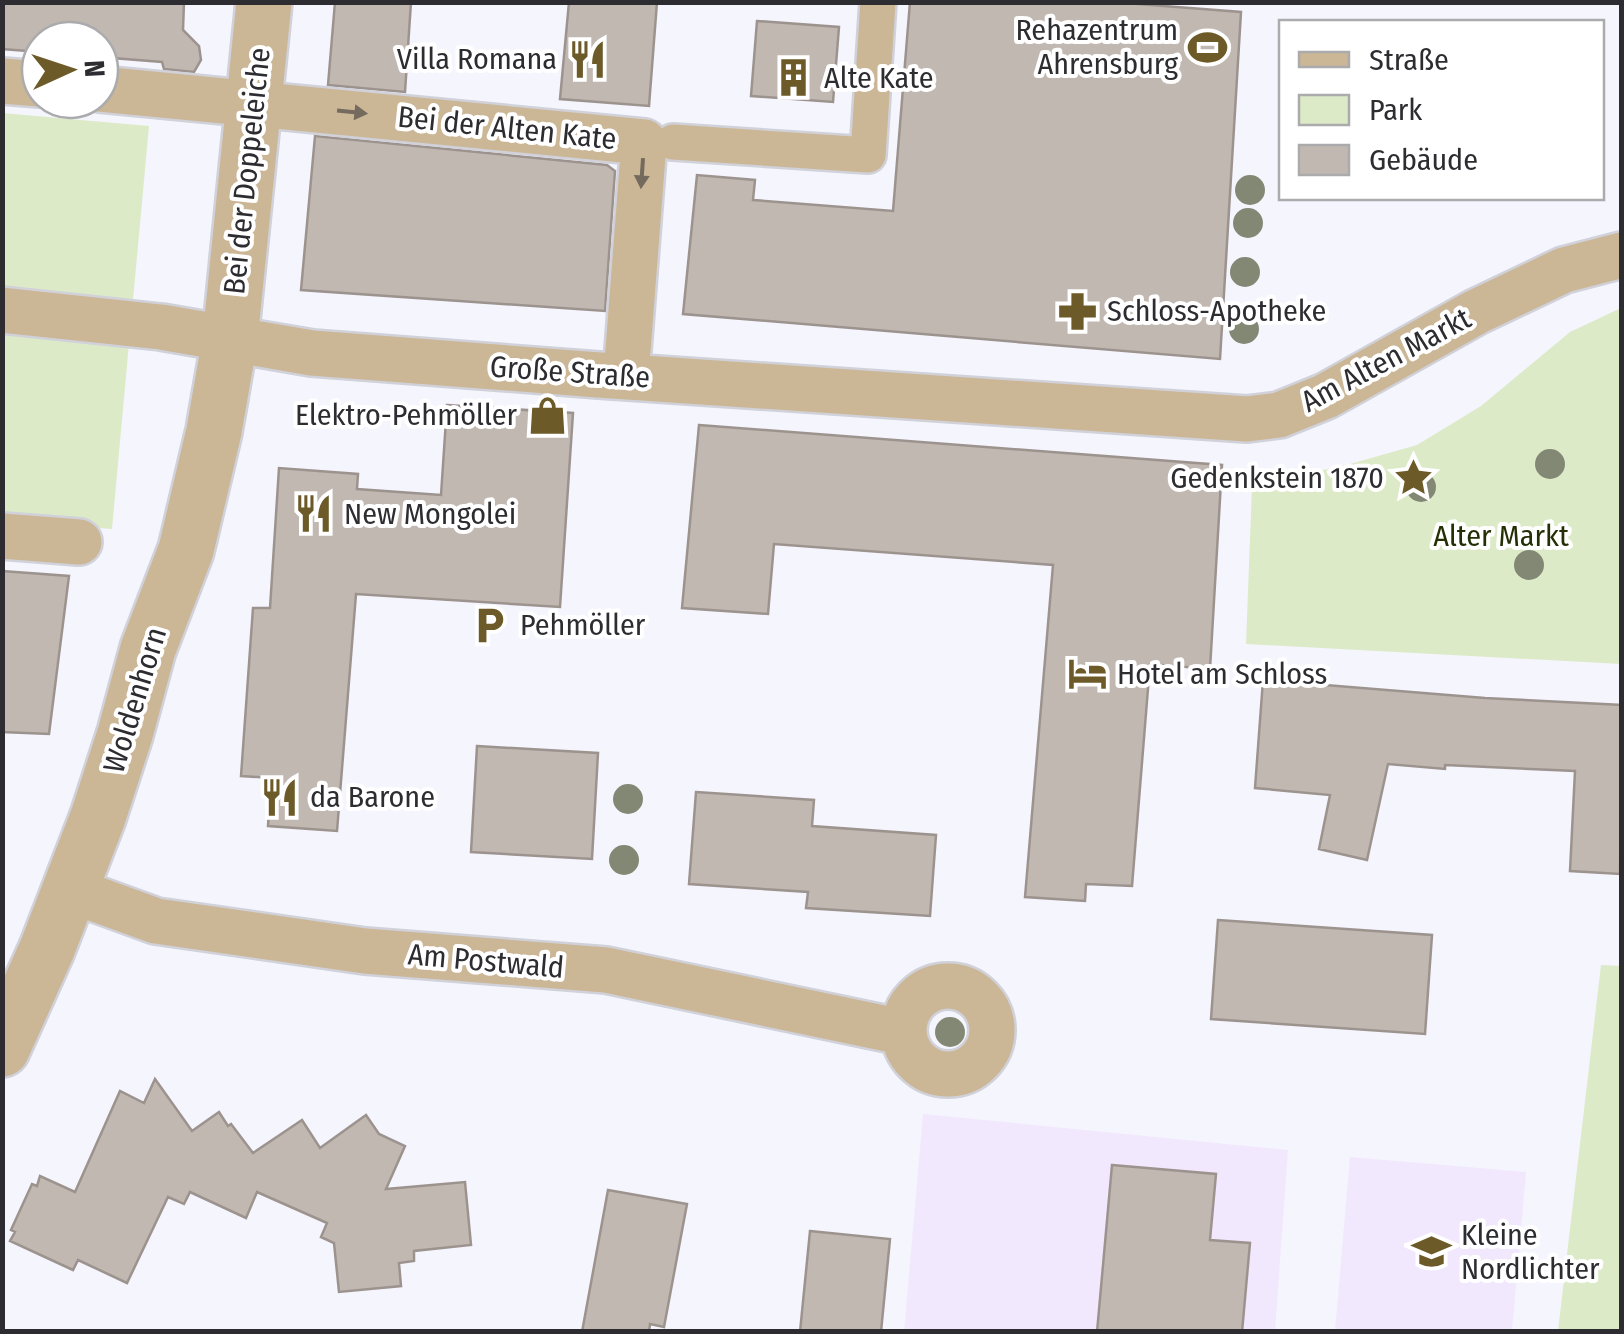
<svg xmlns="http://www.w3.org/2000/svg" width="1624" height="1334" font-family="'Fira Sans Condensed',sans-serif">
  <rect width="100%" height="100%" fill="#f5f5fe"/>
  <path fill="#f1e8fd" d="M923,1114L1288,1150L1275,1331L904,1332Z
    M1350,1157L1526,1172L1512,1331H1335Z"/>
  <path fill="#ddeac8" d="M2,113L149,126L112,529L3,521Z
    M1621,308V664L1246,644L1252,486L1350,464L1417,445L1481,406L1570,332Z
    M1601,965L1621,966V1331H1558Z"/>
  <path fill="#c2b8b2" stroke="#9d938e" stroke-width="2.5" d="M2,2H184L183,30L199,46L201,60L194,72L164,69L162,62L100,57V40H40V52L2,49Z
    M335,2H411L405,92L328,85Z
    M569,2H657L649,106L560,99Z
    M910,2H1112L1241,12L1220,359L683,314L697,175L755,180L753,200L893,211Z
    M757,21L839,27L833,102L751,96Z
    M315,136L607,165L615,171L605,311L301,290Z
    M447,405L573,413L560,607L356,594L337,831L268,826L271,778L241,776L253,608H270L279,468L358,474L357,489L441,495Z
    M699,425L1222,465L1210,669L1150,664L1132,886L1086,884L1085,901L1025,897L1053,565L774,544L768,614L682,608Z
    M2,571L69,576L49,734L2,732Z
    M1263,680L1485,698L1622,705L1620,874L1570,871L1575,771L1445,765V769L1388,764L1367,860L1319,849L1330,795L1255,788Z
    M477,746L598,753L592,859L471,852Z
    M696,792L814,800L812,826L936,835L930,916L806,908L808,892L689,884Z
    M1218,920L1432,935L1425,1034L1211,1019Z
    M155,1079L192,1131L219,1112L228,1126L231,1124L253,1153L302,1120L320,1148L366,1115L379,1134L405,1146L386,1189L465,1182L471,1245L414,1251V1261L399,1263L401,1286L339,1292L334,1243L321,1237L327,1223L257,1192L246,1218L190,1192L184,1204L168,1197L127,1283L78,1260L73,1270L10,1241L15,1232L11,1230L32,1184L37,1186L40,1176L75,1192L120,1091L144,1103Z
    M1112,1165L1216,1174L1210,1240L1250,1243L1242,1332H1097Z
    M608,1190L687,1204L664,1327L650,1324L649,1332H582Z
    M810,1231L890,1239L881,1332H800Z"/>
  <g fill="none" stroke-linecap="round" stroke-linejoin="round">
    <defs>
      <path id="pedestrian" d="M673,142L868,155L878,2"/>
      <path id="minor" d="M2,81L40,84
        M100,89L644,142L626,376
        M2,310L161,327L312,353L599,375L1247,419L1279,415L1326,396L1476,312L1564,270L1622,255
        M2,536L79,542
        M71,890L156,921L365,951L606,970L902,1032
        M904 1030a44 44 0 1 1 88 0a44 44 0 1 1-88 0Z"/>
      <path id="tertiary" d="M2,1049L47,949L98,817L125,734L148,649L186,550L214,431L230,339L264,2"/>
    </defs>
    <use href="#pedestrian" stroke="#d1d1d9" stroke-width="40"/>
    <use href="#minor" stroke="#d1d1d9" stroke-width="50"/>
    <use href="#tertiary" stroke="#d1d1d9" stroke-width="60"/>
    <use href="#pedestrian" stroke="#cbb696" stroke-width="35"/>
    <use href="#minor" stroke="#cbb696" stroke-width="45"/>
    <use href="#tertiary" stroke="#cbb696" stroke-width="55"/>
  </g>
  <g fill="#828874">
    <circle cx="1250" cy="190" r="15"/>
    <circle cx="1248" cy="223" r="15"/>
    <circle cx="1245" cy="272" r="15"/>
    <circle cx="1244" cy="329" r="15"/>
    <circle cx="1550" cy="464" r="15"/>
    <circle cx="1421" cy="487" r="15"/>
    <circle cx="1529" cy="565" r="15"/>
    <circle cx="628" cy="799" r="15"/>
    <circle cx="624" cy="860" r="15"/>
    <circle cx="950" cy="1032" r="15"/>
  </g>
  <defs><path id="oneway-solid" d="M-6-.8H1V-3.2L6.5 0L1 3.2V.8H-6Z" transform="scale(2.5)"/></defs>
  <g fill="#746a5e">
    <use href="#oneway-solid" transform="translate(352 112) rotate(6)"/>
    <use href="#oneway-solid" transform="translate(642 173) rotate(94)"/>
  </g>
  <defs>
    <symbol id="stadium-bare" viewBox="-9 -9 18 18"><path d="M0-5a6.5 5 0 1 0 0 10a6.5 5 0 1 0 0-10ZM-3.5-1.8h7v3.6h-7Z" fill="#6c5a28" stroke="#fff" stroke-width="2.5" paint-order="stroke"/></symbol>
    <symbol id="restaurant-bare" viewBox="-9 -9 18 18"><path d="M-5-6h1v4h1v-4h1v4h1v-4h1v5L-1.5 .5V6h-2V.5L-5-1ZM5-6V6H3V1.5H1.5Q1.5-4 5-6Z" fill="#6c5a28" stroke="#fff" stroke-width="2.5" paint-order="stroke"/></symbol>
    <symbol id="building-bare" viewBox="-9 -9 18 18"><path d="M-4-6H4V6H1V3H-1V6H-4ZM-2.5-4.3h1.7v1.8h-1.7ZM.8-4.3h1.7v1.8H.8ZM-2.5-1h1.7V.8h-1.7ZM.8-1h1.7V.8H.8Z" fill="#6c5a28" stroke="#fff" stroke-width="2.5" paint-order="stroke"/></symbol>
    <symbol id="pharmacy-bare" viewBox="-9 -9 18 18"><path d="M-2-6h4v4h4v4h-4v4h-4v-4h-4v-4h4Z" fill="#6c5a28" stroke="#fff" stroke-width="2.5" paint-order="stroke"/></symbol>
    <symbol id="shop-bare" viewBox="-9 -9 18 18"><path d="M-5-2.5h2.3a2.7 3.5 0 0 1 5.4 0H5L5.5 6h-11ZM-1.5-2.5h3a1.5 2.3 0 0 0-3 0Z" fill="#6c5a28" stroke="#fff" stroke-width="2.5" paint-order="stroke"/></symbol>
    <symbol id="sight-bare" viewBox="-9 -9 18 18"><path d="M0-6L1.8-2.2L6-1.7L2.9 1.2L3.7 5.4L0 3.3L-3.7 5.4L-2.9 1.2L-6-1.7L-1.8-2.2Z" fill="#6c5a28" stroke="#fff" stroke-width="2.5" paint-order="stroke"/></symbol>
    <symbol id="parking-bare" viewBox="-9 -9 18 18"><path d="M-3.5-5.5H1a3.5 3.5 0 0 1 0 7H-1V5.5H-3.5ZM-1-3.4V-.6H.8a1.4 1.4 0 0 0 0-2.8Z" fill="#6c5a28" stroke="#fff" stroke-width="2.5" paint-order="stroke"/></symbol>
    <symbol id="hotel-bare" viewBox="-9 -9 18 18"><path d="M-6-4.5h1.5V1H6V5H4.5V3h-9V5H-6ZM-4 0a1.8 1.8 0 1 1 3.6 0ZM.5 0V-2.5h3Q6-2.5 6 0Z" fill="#6c5a28" stroke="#fff" stroke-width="2.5" paint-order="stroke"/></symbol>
    <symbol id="school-bare" viewBox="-9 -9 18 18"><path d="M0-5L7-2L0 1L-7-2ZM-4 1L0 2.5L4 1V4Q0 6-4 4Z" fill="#6c5a28" stroke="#fff" stroke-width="2.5" paint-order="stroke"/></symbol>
  </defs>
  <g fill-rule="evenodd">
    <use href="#stadium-bare" x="1180" y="20" width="55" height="55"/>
    <use href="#restaurant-bare" x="560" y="32" width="55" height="55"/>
    <use href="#building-bare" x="766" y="50" width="55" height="55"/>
    <use href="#pharmacy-bare" x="1050" y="284" width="55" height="55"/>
    <use href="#shop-bare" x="520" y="388" width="55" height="55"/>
    <use href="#sight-bare" x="1386" y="450" width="55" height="55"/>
    <use href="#restaurant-bare" x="286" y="486" width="55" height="55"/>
    <use href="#parking-bare" x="462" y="598" width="55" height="55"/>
    <use href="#hotel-bare" x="1060" y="646" width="55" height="55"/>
    <use href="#restaurant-bare" x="252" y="770" width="55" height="55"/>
    <use href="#school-bare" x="1404" y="1224" width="55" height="55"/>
  </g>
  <g text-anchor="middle" stroke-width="8" stroke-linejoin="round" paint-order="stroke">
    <g font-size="30" fill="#2c2c31" stroke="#fff" text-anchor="start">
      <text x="1178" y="40" text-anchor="end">Rehazentrum<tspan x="1178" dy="34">Ahrensburg</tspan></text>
      <text x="557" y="69" text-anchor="end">Villa Romana</text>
      <text x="824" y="88">Alte Kate</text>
      <text x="1107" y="321">Schloss-Apotheke</text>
      <text x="517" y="425" text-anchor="end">Elektro-Pehmöller</text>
      <text x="1384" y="488" text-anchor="end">Gedenkstein 1870</text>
      <text x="344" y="524">New Mongolei</text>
      <text x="520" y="635">Pehmöller</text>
      <text x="1117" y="684">Hotel am Schloss</text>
      <text x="310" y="807">da Barone</text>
      <text x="1461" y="1245">Kleine<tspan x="1461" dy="34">Nordlichter</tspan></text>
    </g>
    <g font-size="30" fill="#2c2c31" stroke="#fff">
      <text transform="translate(507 128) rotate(6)" y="10">Bei der Alten Kate</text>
      <text transform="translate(247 171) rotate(-84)" y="10">Bei der Doppeleiche</text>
      <text transform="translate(1386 360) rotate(-28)" y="10">Am Alten Markt</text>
      <text transform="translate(570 372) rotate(4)" y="10">Große Straße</text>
      <text transform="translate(135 700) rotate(-73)" y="10">Woldenhorn</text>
      <text transform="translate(486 961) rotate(5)" y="10">Am Postwald</text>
    </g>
    <g font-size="30" fill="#232f04" stroke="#fff">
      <text x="1501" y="546">Alter Markt</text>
    </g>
  </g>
  <rect width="1624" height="1334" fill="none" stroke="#2c2c31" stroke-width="10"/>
  <rect x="1279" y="20" width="325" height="180" fill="#ffffff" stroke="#ababad" stroke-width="2.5"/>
  <rect x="1299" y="52" width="50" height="15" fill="#cbb696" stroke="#ababad" stroke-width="2.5"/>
  <text x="1369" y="70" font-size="30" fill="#2c2c31">Straße</text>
  <rect x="1299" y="95" width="50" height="30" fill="#ddeac8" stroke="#ababad" stroke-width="2.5"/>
  <text x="1369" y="120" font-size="30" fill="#2c2c31">Park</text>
  <rect x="1299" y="145" width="50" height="30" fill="#c2b8b2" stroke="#ababad" stroke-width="2.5"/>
  <text x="1369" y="170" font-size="30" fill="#2c2c31">Gebäude</text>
  <g transform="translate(70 70) rotate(87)"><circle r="48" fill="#ffffff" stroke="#ababad" stroke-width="2.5"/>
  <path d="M0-8L18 38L0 25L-18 38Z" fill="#6c5a28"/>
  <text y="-15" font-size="28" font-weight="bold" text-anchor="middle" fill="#2c2c31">N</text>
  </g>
</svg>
